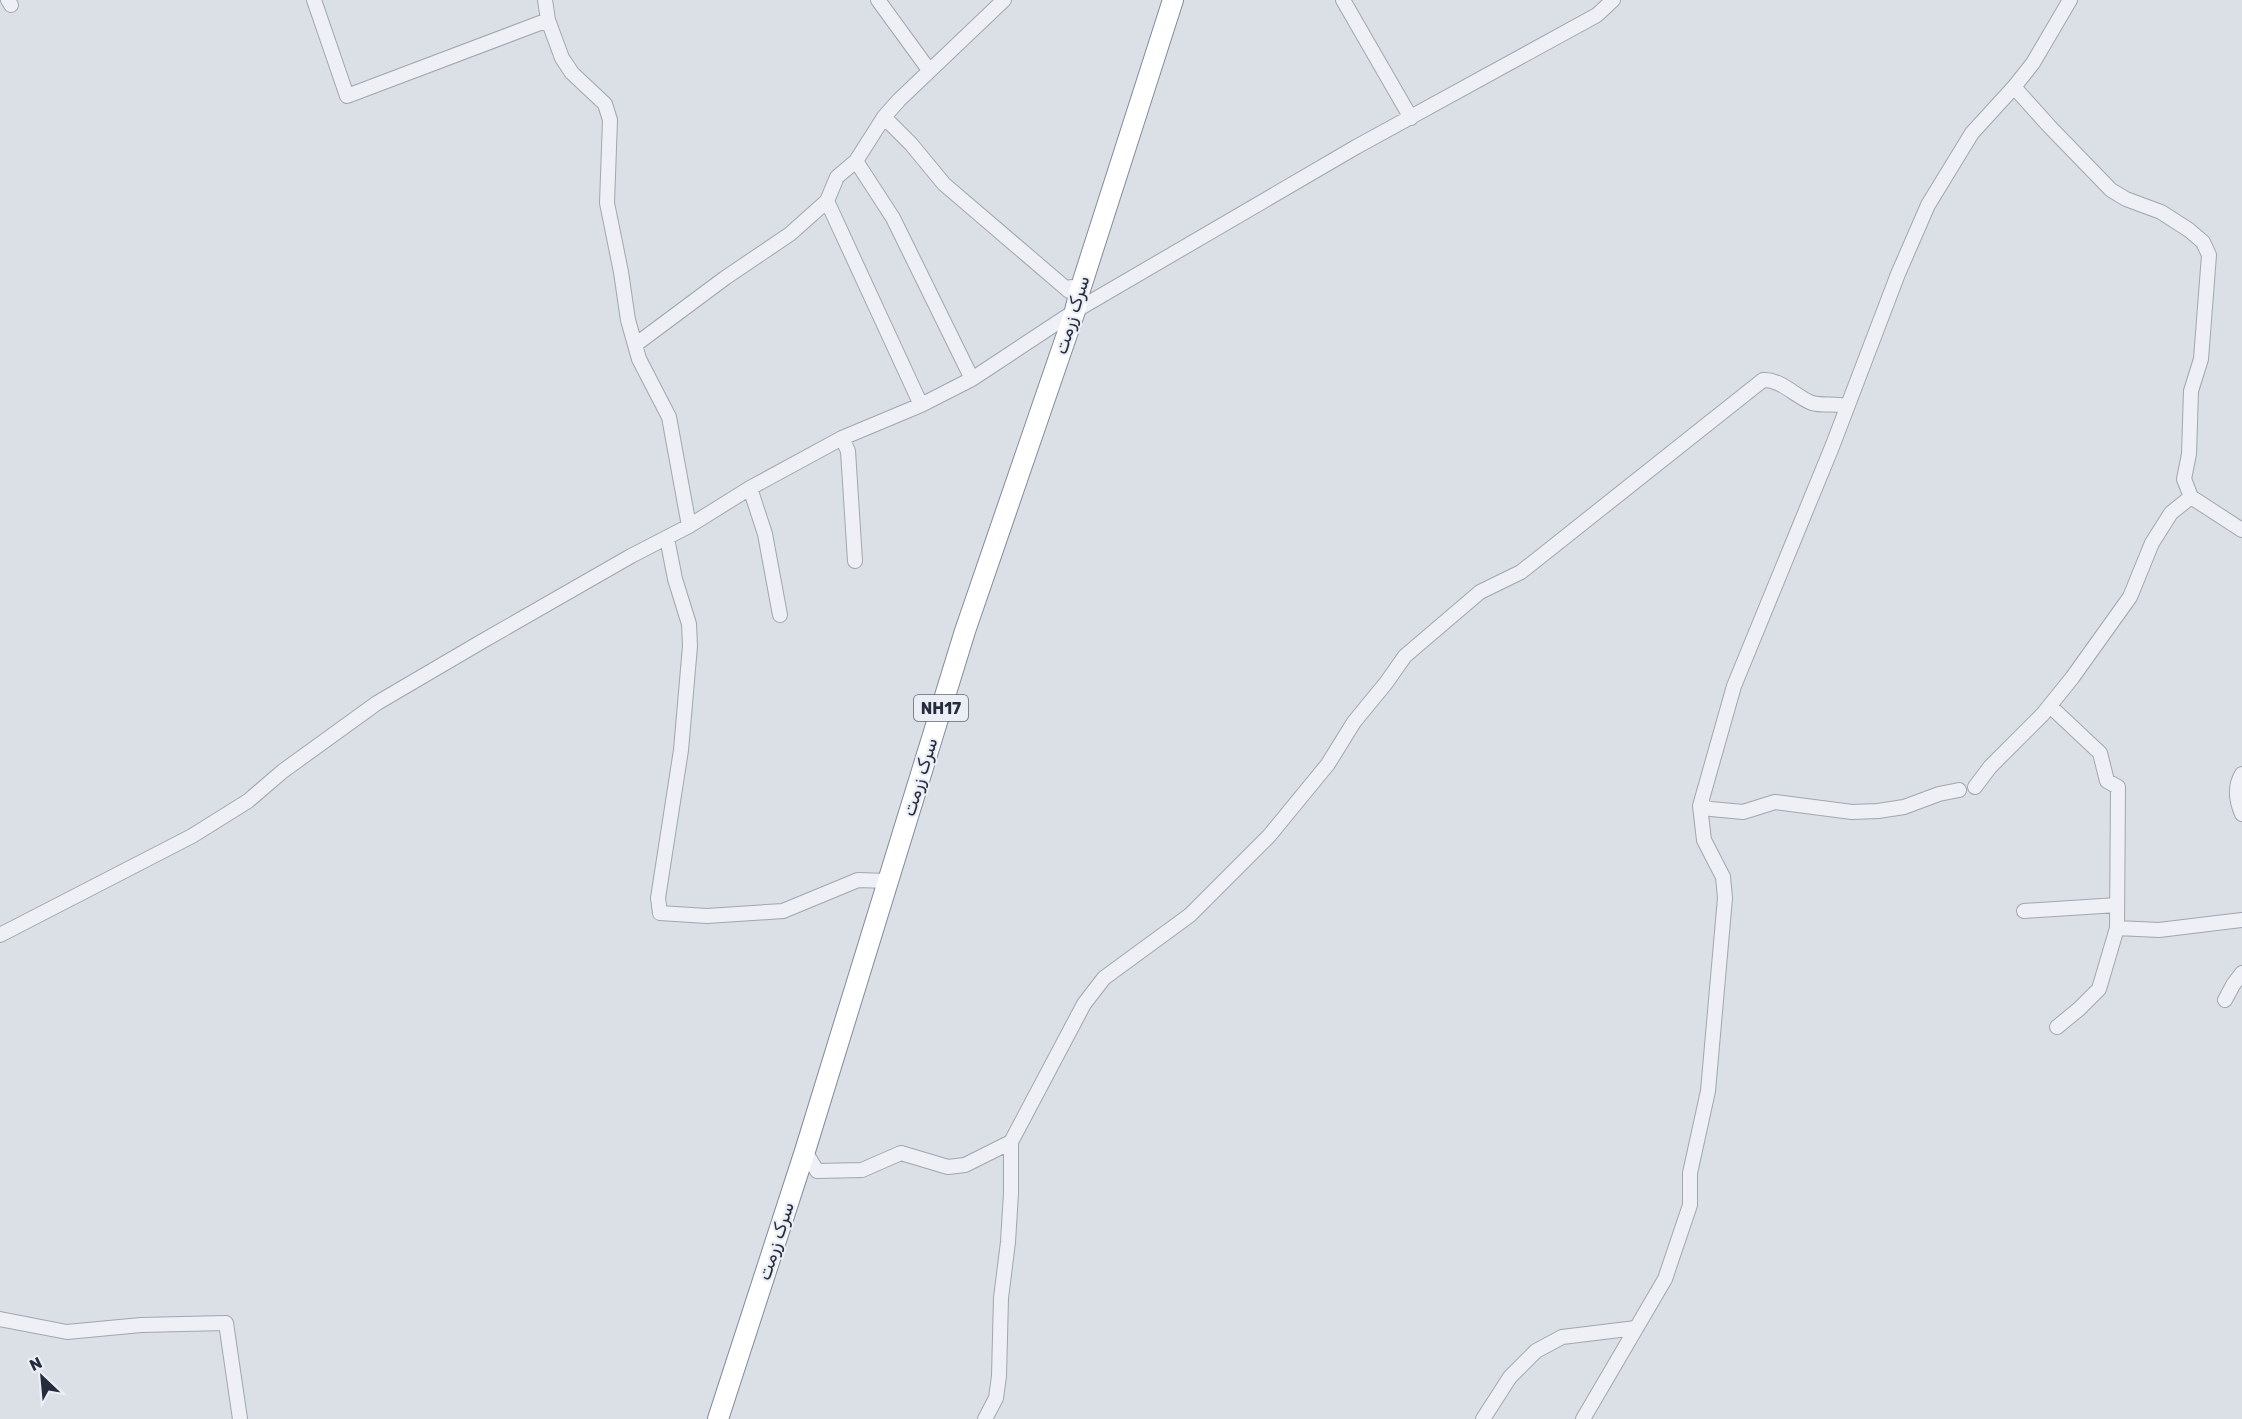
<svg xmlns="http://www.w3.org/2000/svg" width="2242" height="1419" font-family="Rubik,Cairo,sans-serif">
  <rect width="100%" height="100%" fill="#dbdfe6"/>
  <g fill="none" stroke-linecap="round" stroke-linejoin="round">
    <defs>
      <path id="minor" d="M8,0L11,5
        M314,0L347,96L548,20
        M545,0L548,20L562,58L572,73L605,104L610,120L607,203L621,272L628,320L639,359L669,417L689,526
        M878,0L929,70
        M1343,0L1411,118
        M884,117L911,144L944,184L1069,291L1071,287L1080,290
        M856,161L893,218L972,379
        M827,201L921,405
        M635,345L725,278L790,234L827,201L837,177L856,161L884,117L899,100L1004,0
        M842,438L848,451L855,561
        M750,488L765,534L780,615
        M2191,497L2242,530
        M667,538L675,579L689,624L690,646L681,750L658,898L660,913L707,916L783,911L858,880L888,881
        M2050,706L2100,753L2107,781L2118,787L2117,928L2099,989L2079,1009L2057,1027
        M2242,774C2234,787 2236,800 2242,814
        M1975,787L1990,767L2043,714L2072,678L2130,597L2152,543L2171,513L2191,497L2184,479L2189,454L2191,391L2201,359L2209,255L2203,242L2189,230L2161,212L2126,199L2111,190L2049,126L2014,87
        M1700,806L1711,809L1743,812L1775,802L1852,812L1878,811L1904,807L1939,794L1959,790
        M2024,911L2117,905
        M2117,928L2159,930L2242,920
        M0,935L192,836L248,801L283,771L377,703L481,642L631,556L689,526L750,488L842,438L921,405L972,379L1075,311L1356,147L1597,15L1613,0
        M2225,1000L2233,985L2242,973
        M805,1151L817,1171L862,1170L901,1153L948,1167L965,1165L1011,1142
        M0,1319L67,1332L141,1325L226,1323L240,1419
        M985,1419L996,1398L999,1376L1001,1298L1008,1242L1011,1193V1142L1084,1004L1104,978L1190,915L1269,836L1328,764L1354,722L1386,683L1405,656L1480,592L1521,572L1763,380C1781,379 1796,397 1812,403C1822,406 1835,403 1846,406
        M1483,1419L1510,1377L1536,1351L1562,1337L1636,1328
        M1583,1419L1665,1279L1690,1205V1173L1708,1091L1725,898L1723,877L1704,840L1700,806L1734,686L1832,447L1898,274L1928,205L1972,133L2014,87L2033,63L2070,0"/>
      <path id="highway" d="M718,1419L805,1151L965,631L1075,311L1080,290L1173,0"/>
    </defs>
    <use href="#minor" stroke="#a1a6b0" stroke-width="16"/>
    <use href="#highway" stroke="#828b9d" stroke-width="22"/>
    <use href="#minor" stroke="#eef0f5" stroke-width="14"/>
    <use href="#highway" stroke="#fff" stroke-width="20"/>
  </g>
  <g text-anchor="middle" stroke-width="4.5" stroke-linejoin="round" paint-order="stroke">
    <rect fill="#ebeef4" stroke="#606674" stroke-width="1.5" x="914" y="695" width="54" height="26" rx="4.5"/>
    <g font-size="16" font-weight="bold" fill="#252c3d">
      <text x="941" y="714">NH17</text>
    </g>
    <g font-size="18" fill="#252c3d" stroke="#ebeef4">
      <text transform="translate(1072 315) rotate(-73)" y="6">سرک زرمت</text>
      <text transform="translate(920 777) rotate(-73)" y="6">سرک زرمت</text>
      <text transform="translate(776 1241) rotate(-72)" y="6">سرک زرمت</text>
    </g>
  </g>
  <g transform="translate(42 1377) rotate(334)" stroke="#ebeef4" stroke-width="4.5" paint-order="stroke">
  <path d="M0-4.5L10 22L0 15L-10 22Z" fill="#252c3d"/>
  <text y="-9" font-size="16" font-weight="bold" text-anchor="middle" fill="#252c3d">N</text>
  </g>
</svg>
